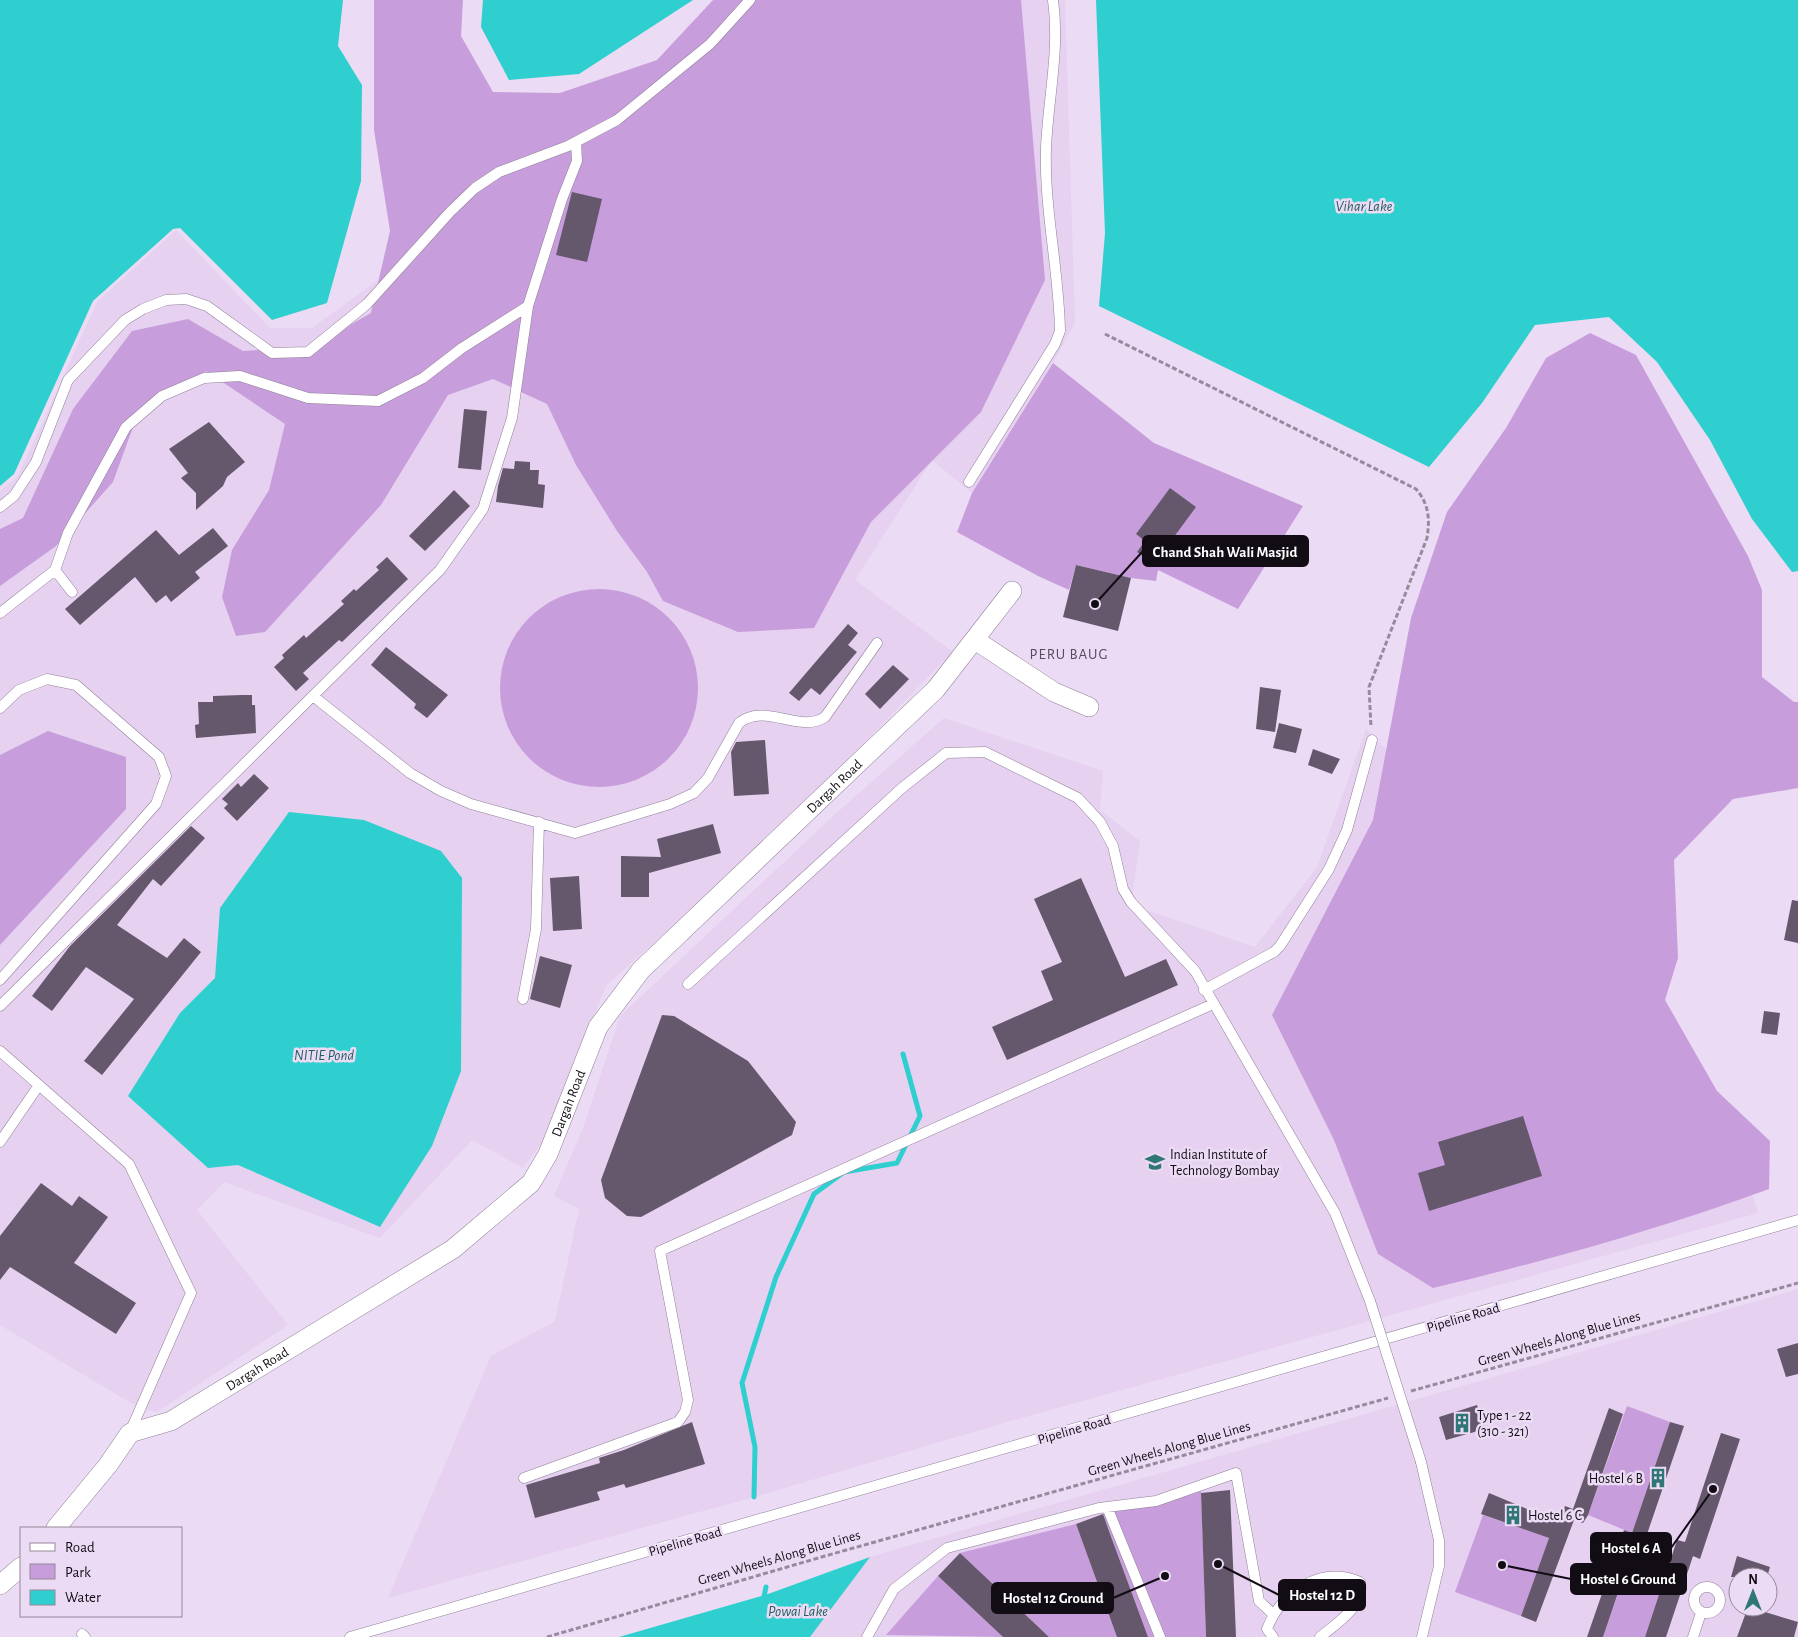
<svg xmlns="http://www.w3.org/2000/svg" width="1798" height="1637" font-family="'Alegreya Sans',sans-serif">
  <rect width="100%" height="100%" fill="#ecdbf4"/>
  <path fill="#e6d1f1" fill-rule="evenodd" d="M723,0H1065L1075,323L1053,363L972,493L932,460L855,580L953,652L784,824L606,986L544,1140L523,1168L472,1140L380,1238L224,1182L197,1210L288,1325L157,1412L141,1409L0,1325V491L18,476L97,302L176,230L270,328H312L611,109Z
    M944,718L1103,771L1100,810L1140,841L1131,905L1255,947L1317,867L1366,729L1668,1037L1725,1111L1758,1213L1007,1422L754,1497L388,1598L491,1356L555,1321L579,1209L554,1196L583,1128L620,1016L832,817Z
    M1798,1289V1637H810L870,1557ZM1738,1577H1768V1607H1738Z"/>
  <path fill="#c79edb" d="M374,0H463L461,36L493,92L560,93L657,60L713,0H1021L1045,280L981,412L871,522L814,628L738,632L663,601L647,572L617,531L576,465L547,404L493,379L448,395L381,505L265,632L236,636L222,597L232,550L269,490L285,424L206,371L136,419L113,482L56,546L0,586V529L23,518L73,409L132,331L188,319L243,351L311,347L371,313L390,231L374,130Z
    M1590,333L1636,355L1748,556L1762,590V677L1794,702H1798V788L1733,799L1674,860L1678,958L1665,1000L1717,1091L1770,1141L1769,1189C1660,1229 1546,1261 1433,1288L1378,1254L1334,1140L1272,1015L1373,820L1411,618L1447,512L1506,428L1546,358Z
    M1053,363L1154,443L1303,506L1238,609L1158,570L1156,581L1131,578L1076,565L1069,590L1038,576L957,532L972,493Z
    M500 688a99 99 0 1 1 198 0a99 99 0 1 1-198 0Z
    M48,731L126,757V809L0,945V755Z
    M1627,1406L1670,1422L1632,1533L1588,1515Z
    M1201,1491L1206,1637H1148L1103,1514Z
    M1483,1515L1549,1538L1521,1616L1455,1592Z
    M1076,1524L1117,1637H1049L960,1553Z
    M1631,1556L1668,1568L1645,1637H1603Z
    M938,1576L1003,1637L886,1635Z"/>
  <path fill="#2ecfce" d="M0,0H343L338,46L362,85L361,181L327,303L272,320L180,228L173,229L93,301L14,474L0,486Z
    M483,0H693L579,74L509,80L481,27Z
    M1096,0H1798V571L1792,572L1752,519L1710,440L1657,362L1609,317L1535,325L1482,403L1429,467L1099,306L1105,233Z
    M289,812L364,820L441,851L462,878L461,1071L432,1146L380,1227L238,1165L208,1168L128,1096L180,1013L215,978L220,908Z
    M870,1557L810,1637H619L768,1594Z"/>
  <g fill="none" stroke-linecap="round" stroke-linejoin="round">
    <path stroke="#2ecfce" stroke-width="5" d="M754,1497L755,1447L742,1383L776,1277L814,1194L844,1172L897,1163L920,1116L903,1054
      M763,1601L766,1587"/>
  </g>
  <path fill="#65576c" d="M572,192L602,199L587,262L556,255Z
    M464,409L487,411L481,470L458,468Z
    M209,422L245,462L227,477L223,486L196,510V493L181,478L188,473L169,449Z
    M515,461L530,462V470H539L538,484L545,485L543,508L496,502L498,486L503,468L514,469Z
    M1170,488L1196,507L1154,564L1137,552L1145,541L1136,534Z
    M454,490L470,506L425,551L409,536Z
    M213,528L228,546L195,572L200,578L171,602L166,595L156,603L135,577L80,625L65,609L156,530L179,555Z
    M387,557L408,579L342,642L339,640L303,673L309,679L296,691L274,667L284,658L282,655L304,635L306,638L344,604L341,601L354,589L356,591L379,570L376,567Z
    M1076,565L1131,578L1118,631L1063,617Z
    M848,624L858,633L848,645L857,652L820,695L811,688L799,701L789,693Z
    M386,647L448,695L427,718L414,708L416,704L371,665Z
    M893,665L909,679L880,709L865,694Z
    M1260,687L1281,690L1275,732L1256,729Z
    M242,695H252V705H255L256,733L196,738L195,725L199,724L198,702H213V696Z
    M1279,723L1302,729L1296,753L1273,748Z
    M765,740L769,794L734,796L731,752L736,742Z
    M1313,749L1340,759L1332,774L1308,765Z
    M254,774L269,788L237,821L224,808L228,804L222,799L238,783L241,787Z
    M713,824L721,853L649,873V897H621V856L661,857L657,839Z
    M191,826L205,838L161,886L153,879L117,925L167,958L184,938L201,952L102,1075L84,1061L134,999L86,967L52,1011L32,996L70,946Z
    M579,876L582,929L553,931L550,878Z
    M1081,878L1125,977L1166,959L1178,985L1007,1060L992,1027L1053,1000L1041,971L1062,962L1034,899Z
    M1792,900L1798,901V943L1784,940Z
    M540,956L572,965L560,1008L530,999Z
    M1764,1011L1780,1013L1777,1035L1761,1033Z
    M662,1015L674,1016L748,1061L796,1122L792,1135L641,1217L627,1216L605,1198L601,1180Z
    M1523,1116L1542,1176L1429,1211L1418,1173L1445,1165L1438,1142Z
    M41,1183L72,1206L79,1196L108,1217L74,1263L136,1303L116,1334L10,1267L0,1280V1236Z
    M1798,1343V1374L1786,1377L1777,1349Z
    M1477,1405L1485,1429L1446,1440L1439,1417Z
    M1609,1408L1623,1414L1588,1515L1583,1523L1574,1520L1536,1622L1521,1616L1549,1538L1481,1514L1489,1493L1558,1522L1565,1506L1573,1509Z
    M692,1422L705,1464L626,1488L624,1484L597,1492L600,1500L535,1518L526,1485L600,1463L599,1458L624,1450Z
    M1670,1422L1684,1426L1644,1543L1636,1540L1603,1637H1587L1624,1530L1632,1533Z
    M1721,1433L1740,1439L1700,1559L1693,1556L1666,1637H1645L1677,1540L1685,1542Z
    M1230,1490L1236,1637H1206L1201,1493Z
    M1103,1514L1109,1531L1148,1637H1117L1076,1524Z
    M960,1553L1049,1637H1003L938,1576Z
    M1737,1556L1770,1567L1767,1577H1731Z
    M1748,1607L1798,1622L1794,1637H1737Z"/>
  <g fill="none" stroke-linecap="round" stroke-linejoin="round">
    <defs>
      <path id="service" d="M528,306L562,199L577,161L576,142
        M969,482L1055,344L1060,331C1059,270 1044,209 1046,148C1048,99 1060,50 1053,0
        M0,507L14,496L36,462L68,380L125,320L143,309L166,300L186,299L207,306L272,353L308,352L367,304L450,212L475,188L499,172L568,146L617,120L710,44L750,0
        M55,570L72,592
        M0,613L55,570L68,533L126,427L162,396L204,378L240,376L308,398L378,401L423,378L462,348L528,306L512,418L483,509L440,570L0,1006
        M313,696L410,773L441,791L471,804L575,833L670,804L694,793L708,778L739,723C765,702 800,734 825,717L877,643
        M0,708L19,690L47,679L76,685L159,757L166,776L156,804L0,980
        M688,984L902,788L946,753L985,752L1078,798L1100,822L1113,846L1123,889L1131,902L1195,971L1335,1213L1370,1301
        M1204,990L1274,952L1280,946L1329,869L1347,830L1372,740
        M523,999L536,929L539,822
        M0,1051L129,1164L191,1293L130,1432
        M0,1142L39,1085
        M1421,1462L1439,1540V1566L1422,1637
        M524,1478L678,1422L685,1412L688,1400L660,1251L1213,1004
        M1107,1507L1160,1637
        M1694 1600a13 13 0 1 1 26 0a13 13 0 1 1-26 0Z
        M82,1634L85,1637
        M350,1637L1798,1220
        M867,1637L894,1589L947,1548L1099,1508L1156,1501L1236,1473L1259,1601L1273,1614
        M1273,1637L1267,1629C1281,1592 1321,1565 1360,1582C1366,1605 1336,1624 1320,1637
        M1693,1637L1701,1613"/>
      <g id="minor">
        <path d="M975,640L1054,692L1089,707"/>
        <path id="s1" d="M56,1528L108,1465L130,1433L171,1421L453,1249L531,1183L548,1154L598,1027L641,970L936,689L1012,591"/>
        <path d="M0,1585L21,1567"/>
      </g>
    </defs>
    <use href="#service" stroke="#8f8097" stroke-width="11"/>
    <use href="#minor" stroke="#8f8097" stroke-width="20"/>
    <path stroke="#978a9c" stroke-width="3" stroke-dasharray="5 2.5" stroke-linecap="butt" d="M1105,334L1416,489C1429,504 1430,519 1427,538L1369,687L1371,727
      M1411,1391L1798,1283
      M547,1637L825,1556L1388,1398"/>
    <use href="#service" stroke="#fff" stroke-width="10"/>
    <use href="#minor" stroke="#fff" stroke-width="19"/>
    <defs>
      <path id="service-bridge" d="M1370,1301L1421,1462"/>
    </defs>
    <use href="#service-bridge" stroke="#8f8097" stroke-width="11" stroke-linecap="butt"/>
    <use href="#service-bridge" stroke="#fff" stroke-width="10"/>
  </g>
  <defs>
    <symbol id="university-bare" viewBox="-9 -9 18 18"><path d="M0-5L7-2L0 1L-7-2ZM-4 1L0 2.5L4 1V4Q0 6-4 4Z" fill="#2e7776" stroke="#ecdbf4" stroke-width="2.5" paint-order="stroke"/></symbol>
    <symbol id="building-bare" viewBox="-9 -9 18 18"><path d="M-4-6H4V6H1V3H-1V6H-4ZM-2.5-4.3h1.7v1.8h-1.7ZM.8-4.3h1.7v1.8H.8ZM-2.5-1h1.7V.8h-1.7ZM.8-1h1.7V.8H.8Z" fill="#2e7776" stroke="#ecdbf4" stroke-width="2.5" paint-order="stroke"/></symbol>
  </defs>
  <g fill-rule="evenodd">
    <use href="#university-bare" x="1141" y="1148" width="28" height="28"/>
    <use href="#building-bare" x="1448" y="1409" width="28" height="28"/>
    <use href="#building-bare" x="1644" y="1464" width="28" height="28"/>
    <use href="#building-bare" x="1499" y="1501" width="28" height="28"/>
  </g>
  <g text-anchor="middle" stroke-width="5" stroke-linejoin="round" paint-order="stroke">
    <g font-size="14" fill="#120c14" stroke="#ecdbf4">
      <text dy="5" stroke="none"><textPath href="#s1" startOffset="1104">Dargah Road</textPath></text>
      <text dy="5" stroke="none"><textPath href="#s1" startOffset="684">Dargah Road</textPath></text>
      <text transform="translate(1463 1317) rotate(-16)" y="5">Pipeline Road</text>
      <text transform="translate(1559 1338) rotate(-16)" y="5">Green Wheels Along Blue Lines</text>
      <text dy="5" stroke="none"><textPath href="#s1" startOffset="264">Dargah Road</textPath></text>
      <text transform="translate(1074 1429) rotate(-16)" y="5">Pipeline Road</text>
      <text transform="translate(1169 1448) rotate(-16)" y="5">Green Wheels Along Blue Lines</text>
      <text transform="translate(685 1541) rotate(-16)" y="5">Pipeline Road</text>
      <text transform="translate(779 1557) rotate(-16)" y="5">Green Wheels Along Blue Lines</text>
    </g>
    <g font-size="14" fill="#120c14" stroke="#ecdbf4" text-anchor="start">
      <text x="1170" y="1159">Indian Institute of<tspan x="1170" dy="16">Technology Bombay</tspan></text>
      <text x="1477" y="1420">Type 1 - 22<tspan x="1477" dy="16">(310 - 321)</tspan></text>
      <text x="1643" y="1483" text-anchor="end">Hostel 6 B</text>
      <text x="1528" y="1520">Hostel 6 C</text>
    </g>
    <g font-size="15" font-style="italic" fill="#23605f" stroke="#ecdbf4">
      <text x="1364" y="211">Vihar Lake</text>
      <text x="324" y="1060">NITIE Pond</text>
      <text x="798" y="1616">Powai Lake</text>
    </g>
    <g font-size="15" letter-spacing="1" fill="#594b5f" stroke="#ecdbf4">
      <text x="1069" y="659">PERU BAUG</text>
    </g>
  </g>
  <path fill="none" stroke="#120c14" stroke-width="2" d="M1095 604L1143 551M1713 1489L1671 1548M1502 1565L1571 1579M1218 1564L1279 1595M1165 1576L1113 1598"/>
  <g fill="#120c14" stroke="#ecdbf4" stroke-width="2">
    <circle cx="1095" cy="604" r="5"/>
    <circle cx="1713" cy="1489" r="5"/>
    <circle cx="1502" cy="1565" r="5"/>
    <circle cx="1218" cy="1564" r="5"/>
    <circle cx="1165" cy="1576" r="5"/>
  </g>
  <g fill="#120c14" stroke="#120c14" stroke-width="2">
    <rect x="1143" y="536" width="165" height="30" rx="5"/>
    <rect x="1591" y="1533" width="80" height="30" rx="5"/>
    <rect x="1571" y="1564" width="115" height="30" rx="5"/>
    <rect x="1279" y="1580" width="86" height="30" rx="5"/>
    <rect x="992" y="1583" width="121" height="30" rx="5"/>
  </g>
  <g font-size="15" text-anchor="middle" font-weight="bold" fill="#fff">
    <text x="1225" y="557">Chand Shah Wali Masjid</text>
    <text x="1631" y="1553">Hostel 6 A</text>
    <text x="1628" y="1584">Hostel 6 Ground</text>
    <text x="1322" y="1600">Hostel 12 D</text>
    <text x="1053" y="1603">Hostel 12 Ground</text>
  </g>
  <rect x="20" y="1527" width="162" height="90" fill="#ecdbf4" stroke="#95889a"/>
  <rect x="30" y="1543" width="25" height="8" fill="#ffffff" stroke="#95889a"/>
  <text x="65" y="1552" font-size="15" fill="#120c14">Road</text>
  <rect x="30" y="1564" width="25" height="15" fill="#c79edb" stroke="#95889a"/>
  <text x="65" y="1577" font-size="15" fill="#120c14">Park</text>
  <rect x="30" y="1590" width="25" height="15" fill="#2ecfce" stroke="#95889a"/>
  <text x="65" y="1602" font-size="15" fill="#120c14">Water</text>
  <g transform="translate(1753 1592)"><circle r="24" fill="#ecdbf4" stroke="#95889a"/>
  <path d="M0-4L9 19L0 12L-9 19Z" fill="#2e7776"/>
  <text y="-8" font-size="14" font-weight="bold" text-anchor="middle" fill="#120c14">N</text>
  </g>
</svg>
